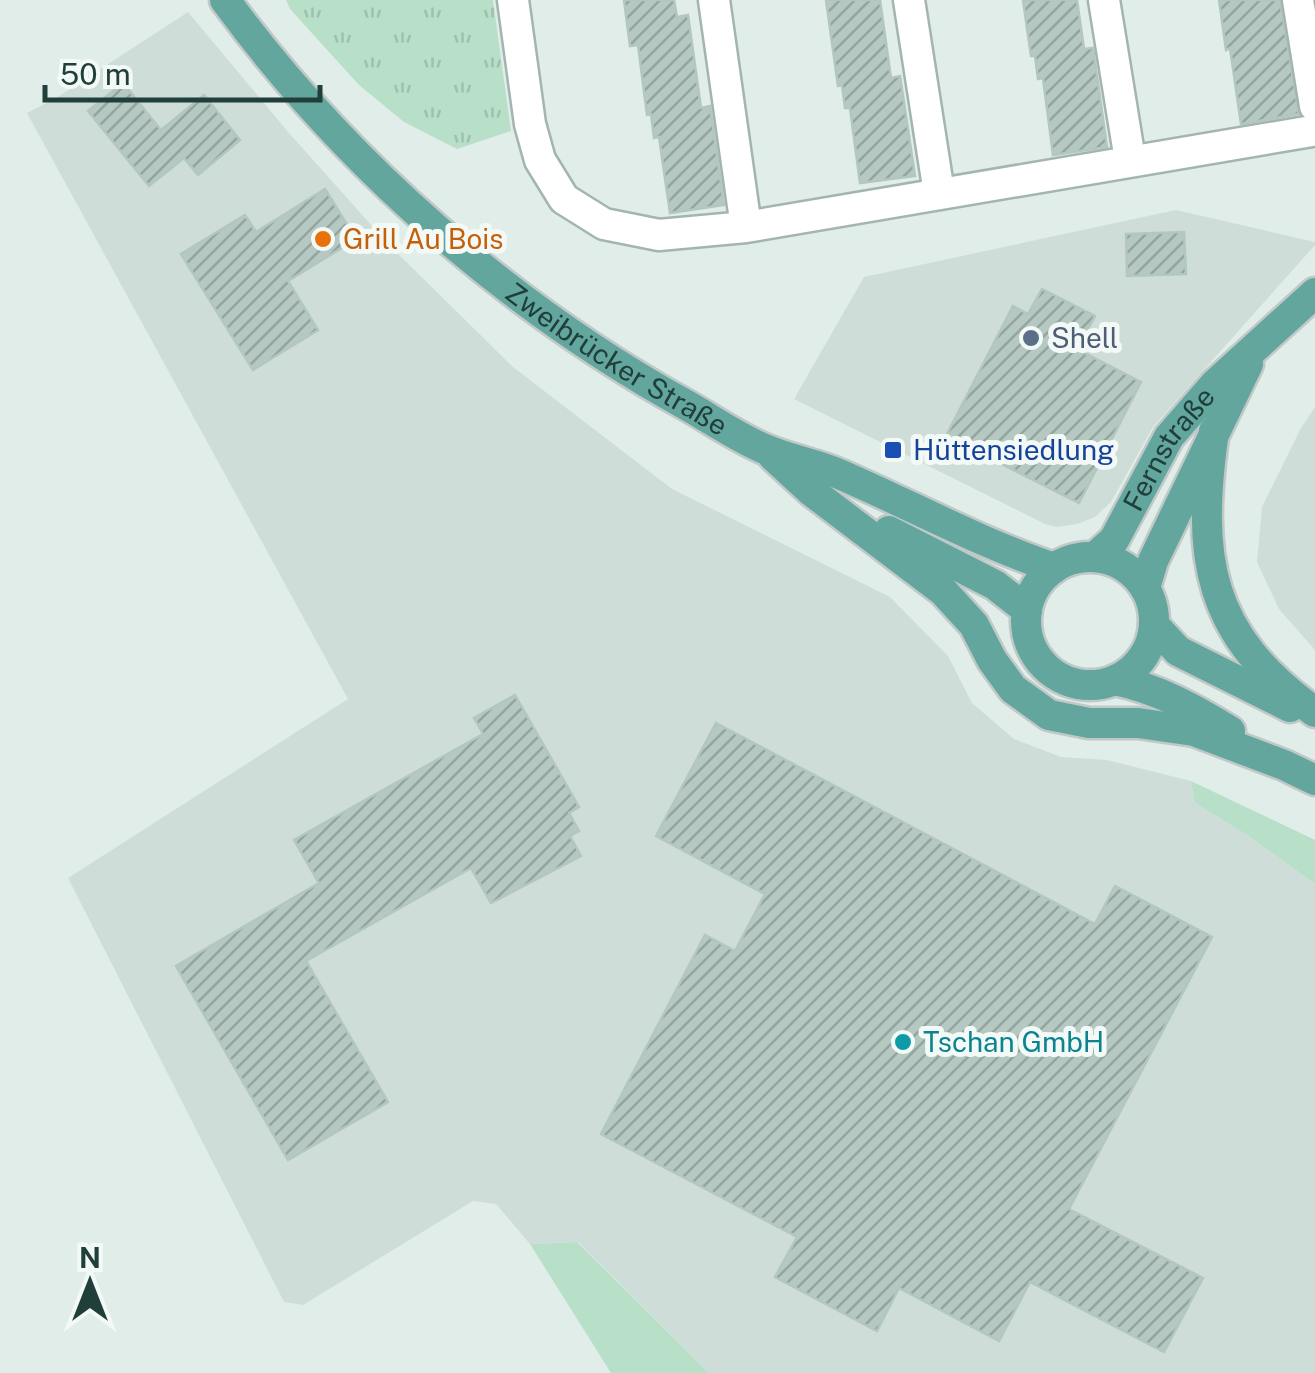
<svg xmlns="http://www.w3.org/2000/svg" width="1315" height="1373" font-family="'Public Sans',sans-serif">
  <defs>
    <pattern id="park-tufts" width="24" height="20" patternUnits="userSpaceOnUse" patternTransform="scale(2.5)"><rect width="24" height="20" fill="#b8e0c8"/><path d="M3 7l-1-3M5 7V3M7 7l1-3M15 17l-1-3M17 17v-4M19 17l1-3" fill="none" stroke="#9ec1ad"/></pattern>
    <pattern id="building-hatch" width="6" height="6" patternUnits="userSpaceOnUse" patternTransform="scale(2.5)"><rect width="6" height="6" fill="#b6c8c2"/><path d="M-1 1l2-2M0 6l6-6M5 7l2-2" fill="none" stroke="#94a49f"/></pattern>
  </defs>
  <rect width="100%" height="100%" fill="#e1ede9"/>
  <path fill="#cfddd8" d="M188,12L289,133L389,245L513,367L672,489L890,597L948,656L972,703L1014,739L1061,757L1107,760L1191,781L1195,803L1247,835L1315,884V1373H709L578,1242L530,1244L496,1204L473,1201L303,1305L284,1302L68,878L348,699L27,113L56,98Z
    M1176,210L1315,242V245L1153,427L1111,502L1095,517L1077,524L1057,527L1045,524L794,399L864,277Z
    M1315,407V650L1279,609L1257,562L1262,507L1301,428Z"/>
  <path fill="#b8e0c8" d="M1191,781L1315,840V884L1247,835L1195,803Z
    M577,1242L709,1373H611L530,1244Z"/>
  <path fill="url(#park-tufts)" d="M286,0H493L511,131L457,149L404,122L359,85L290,9Z"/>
  <path fill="url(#building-hatch)" stroke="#b3c7c1" stroke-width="2.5" d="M624,0H674L677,17L688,15L701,108L710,106L724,205L670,213L659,137L654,138L651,114L647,115L638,45L630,46Z
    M826,0H880L891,78L900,76L915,176L860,183L850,108H845L842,85L838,86Z
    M1023,0H1077L1084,49L1093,48L1107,147L1053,155L1043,78L1038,79L1035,56H1031Z
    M1219,0H1280L1299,114L1241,124L1230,48L1226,50Z
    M123,83L161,130L204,95L240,140L198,175L184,158L149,186L88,111Z
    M325,189L356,239L288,281L318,330L253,370L181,254L245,215L256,232Z
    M1184,232L1186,274L1127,276L1126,234Z
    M1042,289L1095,316L1077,349L1141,382L1079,503L946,436L1013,306L1028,314Z
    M515,695L579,807L569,813L579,831L570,836L581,856L491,903L471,868L306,961L388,1102L288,1160L176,966L319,883L294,840L483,734L474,718Z
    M716,723L1095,924L1115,886L1212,937L1069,1209L1203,1278L1164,1352L1030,1282L999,1341L899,1288L877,1331L775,1277L797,1237L601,1134L705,935L735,951L765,894L656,836Z"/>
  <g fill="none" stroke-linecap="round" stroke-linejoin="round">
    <defs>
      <path id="minor" d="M513,0L530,124L540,160L564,199L604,224L659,235L746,227L1312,131L1315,128
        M714,0L746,227
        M909,0L939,193
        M1104,0L1130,160
        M1298,0L1315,106"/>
      <g id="major">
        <path id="s1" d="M225,0C346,165 509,307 688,406C714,421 740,439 767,450C791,460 816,464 839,474C911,505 980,543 1054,568"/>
        <path d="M1214,431C1196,557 1206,634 1315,712"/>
        <path d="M773,456L811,491L943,591L974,625L992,660L1013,689L1049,715L1089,723H1138L1194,731L1284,765L1315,780"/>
        <path d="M889,531L995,585L1027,610"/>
        <path id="s2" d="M1095,557L1114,540L1169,437L1215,384L1315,293"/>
        <circle cx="1090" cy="621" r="64"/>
        <path d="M1145,588L1153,561L1248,364"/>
        <path d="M1154,625L1178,651L1290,707"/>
        <path d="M1115,680C1158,689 1193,708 1230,731"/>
      </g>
    </defs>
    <use href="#minor" stroke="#a3b5b1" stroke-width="35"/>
    <use href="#major" stroke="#c1c9c8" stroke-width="35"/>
    <use href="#minor" stroke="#fff" stroke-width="30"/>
    <use href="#major" stroke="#62a69d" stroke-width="30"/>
  </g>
  <circle fill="#e8710a" stroke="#f2f9f6" stroke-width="4" cx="323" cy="239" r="10"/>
  <circle fill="#5c6f8a" stroke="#f2f9f6" stroke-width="4" cx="1031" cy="338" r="10"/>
  <rect fill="#1a4fb4" stroke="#f2f9f6" stroke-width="4" x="883" y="440" width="20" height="20" rx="5"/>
  <circle fill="#0f9aa8" stroke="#f2f9f6" stroke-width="4" cx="903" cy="1042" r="10"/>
  <g text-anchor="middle" stroke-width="10" stroke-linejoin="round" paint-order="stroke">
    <g font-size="28" fill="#c56008" stroke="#f2f9f6" text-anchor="start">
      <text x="343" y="249">Grill Au Bois</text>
    </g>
    <g font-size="28" fill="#4e5e75" stroke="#f2f9f6" text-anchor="start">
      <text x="1051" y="348">Shell</text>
    </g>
    <g font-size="28" fill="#203f3a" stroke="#f2f9f6">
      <text dy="10" stroke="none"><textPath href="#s1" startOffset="535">Zweibrücker Straße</textPath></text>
      <text dy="10" stroke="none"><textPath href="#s2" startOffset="132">Fernstraße</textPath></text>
    </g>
    <g font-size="28" fill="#164399" stroke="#f2f9f6" text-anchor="start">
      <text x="913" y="460">Hüttensiedlung</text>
    </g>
    <g font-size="28" fill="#0d838f" stroke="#f2f9f6" text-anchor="start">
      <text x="923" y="1052">Tschan GmbH</text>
    </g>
  </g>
  <g transform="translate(90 1283)" stroke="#f2f9f6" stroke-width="8" paint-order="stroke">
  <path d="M0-8L18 38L0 25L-18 38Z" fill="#203f3a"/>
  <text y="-15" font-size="28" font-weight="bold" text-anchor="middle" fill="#203f3a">N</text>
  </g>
  <path d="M45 85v15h275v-15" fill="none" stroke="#203f3a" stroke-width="5"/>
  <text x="60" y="85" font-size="30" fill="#203f3a" stroke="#f2f9f6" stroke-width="8" paint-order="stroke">50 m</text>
</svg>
